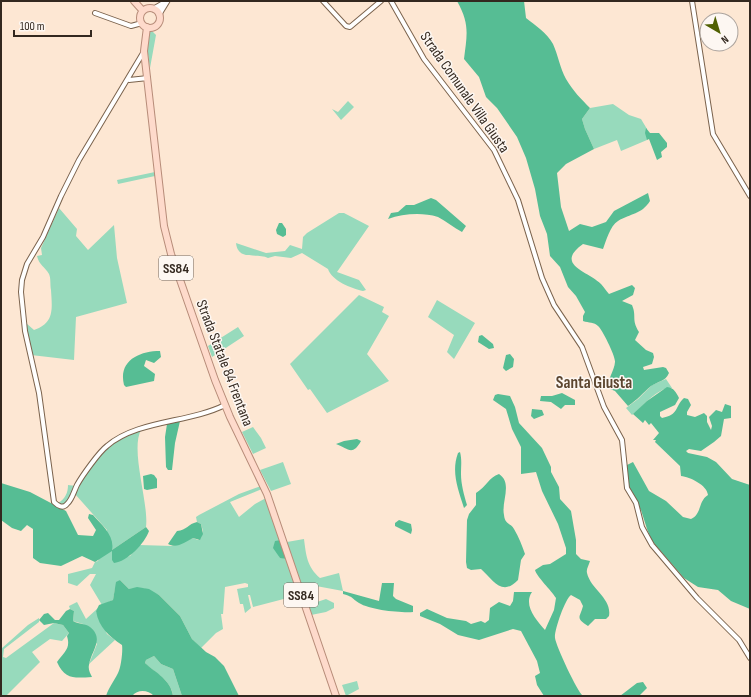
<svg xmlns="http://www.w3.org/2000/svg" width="751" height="697" font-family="'Sofia Sans Condensed',sans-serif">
  <rect width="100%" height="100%" fill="#fde7d3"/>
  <path fill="#97dabc" d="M152,31L156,35L150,68L146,40L148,32Z
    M348,101L354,107L341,120L332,109L338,112Z
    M613,104L629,115L641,119L647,129V140L621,151L617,140L594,149L585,129L582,119L590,108Z
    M155,172V176L118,184L117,180Z
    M59,208L77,229L76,236L88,250L114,225L117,258L127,303L76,317L74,360L31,355L26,323L34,330C55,323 52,308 51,290C50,285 51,278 49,274C45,267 39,265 37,256L42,255L41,248Z
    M339,213H344L369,226L337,272L359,280L366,290L363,291C351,288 332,281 328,269L302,253L291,258L275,256L268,258C258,252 238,262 236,243L266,253L285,251L290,245L302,249L303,237L307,233Z
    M359,295L384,307L382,312L389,316L367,354L389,381L327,413L310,389L308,390L290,364Z
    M437,300L475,323L454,359L447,352L454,335L428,317Z
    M238,327L244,336L212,357L208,346Z
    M666,379L672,388C657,387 643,407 632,415L626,408L638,399L652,385Z
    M253,427L261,438L266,448L253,454L242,432Z
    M141,430C130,450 149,503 146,527L112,550V560L130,556L139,545L173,546L193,538L198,540L201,538L203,531L201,524L197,522L196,517L199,515L239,494L261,486L262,489L230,502L239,517L255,504L266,498L281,540L279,557L287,559L299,595L253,607L250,595H248L251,608L245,613L243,604H240L237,589L248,587V584L245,583L225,587L223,614H221L223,629L216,633L201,648L192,639L180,616L159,595L143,588L129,589L120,580L115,589L113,600L102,605L90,585L96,574H90L77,586L68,583V574L92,568L95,562L98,561L107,530L75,494C82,479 97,455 110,446C119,439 131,435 141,430Z
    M283,462L291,484L271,491L260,470Z
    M68,485L76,486L69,500L62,505L58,503C65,499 68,493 68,485Z
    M304,539C306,555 307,567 320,578L339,573L343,591L300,583L287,542Z
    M326,599L334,603V608L326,612L311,615L308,605Z
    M77,602L86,619L98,608L96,611L107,634L115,640L89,664L97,644L83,624L73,621L74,611L70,609L69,606Z
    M39,618V622L4,649L3,657L6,658L54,623L63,625L69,633L62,641L50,639L32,652L40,662L6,696H1V649L28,625Z
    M154,656L161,664L173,669L182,696H173C172,681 155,673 145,663L146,660Z
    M357,681L359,689L346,696L342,685Z"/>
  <path fill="#56bd94" d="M457,1H524L526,18C535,25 547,33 553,44C558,55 560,68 566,79C573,91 581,99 590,108L582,119L585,129L594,149L566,164L557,173L561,207L569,231L580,224L592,227L606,222L614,211L648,193L650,201C641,215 631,213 618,221C610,226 606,241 603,249L583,244C554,265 588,271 601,284C604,287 606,291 609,294L632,285L635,288L633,295L622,301L632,305C637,317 631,319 639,332L635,340L646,350L653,353L654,357L652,364L643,367L644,370L663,367L666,368L669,373C665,382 658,381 651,386C643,393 637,400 628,406L615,391L610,389C606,379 614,373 615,362C616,357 602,329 598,326C594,322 589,323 583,321V316L585,312L576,296L568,287L560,267L550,256L547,234L540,216L535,189L526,158L517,137L497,108L486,97L479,77L464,59C467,35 470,24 457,1Z
    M646,128L650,133H659L667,143V147L661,152L662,157L657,160L649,139L647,140L645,133Z
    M431,198L436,200L466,226L462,232C454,228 446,221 438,217C421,212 403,214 388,219L391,213L398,212L406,205H414Z
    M279,223H282L286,229V235L283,237L277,234L276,230Z
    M482,335L493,344L494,348L489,349L478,342L479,336Z
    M160,351L161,357L154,363L146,360L144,366L155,374L154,381L126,387L124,385C118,361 139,351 160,351Z
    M510,354L514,359L513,367L506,371L503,368L506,355Z
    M667,387C674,388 676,392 679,398L675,405L660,412V416L662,418C679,415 675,406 684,398L688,399L691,405L687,412V415L695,417L704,413L707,416V422L711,430L712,426L709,417L716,410L722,412L725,404L731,406V418L724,419L721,436L714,442L701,451L689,449L686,451L688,453L707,457L716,462L732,479L750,485V609L731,601L718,590L698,587L684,578L652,541L647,529L641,510L639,508L636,499L628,486L623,467L633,462L649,491L666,501L683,517L691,519C702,514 698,501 708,495C707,485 690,477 681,476L680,466L655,442L656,440H653L659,433L651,423L649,425L645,420L643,423L633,414L647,401Z
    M562,393L575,400V405H565L561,409L551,402L540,401L541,396H552Z
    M498,394L510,396L515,407L519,423L542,448L551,467V472L559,487L560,499L571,511L576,540V554L581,559L590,561C589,565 586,569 587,573C591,590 612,598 609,616L606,619H595L588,626C575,617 580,618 583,606L580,600L571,595C565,599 554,631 555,638C556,646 577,691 583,696H544L537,685L535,676L540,673L537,661L521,631L513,629L479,640L458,635L440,624L420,616V613L427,609L447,618L466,621L471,624L481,621L485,623L489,620L490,608L499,602L510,606L513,601L514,592H532C523,605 536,620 545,630L554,610L556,598C551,590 537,577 535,570L543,565L550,564L566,554V548L558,524L542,491L536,472L521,474V447L512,429L506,409L493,400L495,395Z
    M532,409L542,410L544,415L534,419L531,416Z
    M180,421L175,443L172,470H168L166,467L165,437L167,424Z
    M357,439L361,441C352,457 348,448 336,444L344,441Z
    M460,452C462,460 461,465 461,474C461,484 464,495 467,505L464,508C458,489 451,472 458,453Z
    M151,474L154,475L157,479V488L147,490L144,489L143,476Z
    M499,474C513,483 501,502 504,515C505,525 511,523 514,529C519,537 522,546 525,554L521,560L518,580C502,597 493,580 481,569L471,570L467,568L466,562L467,520L469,514L476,505V493C486,487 489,477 499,474Z
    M1,483L30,492L66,511L78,535L93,536L96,530L88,518L89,514L93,515C102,525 115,536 112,550L146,527L149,531C145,543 127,562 114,563L112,560V551L95,562L82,556L61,566L40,563L33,558V529L27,525L21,531L12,528L1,520Z
    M399,520L411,524L412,530L411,534L395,526V523Z
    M197,522L201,524L203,534L200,540L193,538C185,542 177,549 168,544L177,531C187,530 188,524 197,522Z
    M281,540L287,559L280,558L273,548L275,541Z
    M120,580L129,589L137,587L149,589L159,595L180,616L192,639L206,652L215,657L224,666L239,696H182L173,669L161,664L154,656L146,660L145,663C156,673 171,680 173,696H154C148,690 138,689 132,696H106C109,687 114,681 118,673C121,668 123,651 122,645C109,636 99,628 96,611L99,605L113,600L116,582Z
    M382,583H394L393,596L396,599L413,606V612C401,613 370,610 359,603C351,598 354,597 343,594V591L379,601Z
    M70,609L74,611L73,621C80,625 85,623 90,627C105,639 91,651 89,665C88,669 90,673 92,677C75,678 65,680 57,662C64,652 71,649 67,636L69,633L63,625L54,623L44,625L39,620L44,614L48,613L55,620H59L66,611Z
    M643,682L647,688L639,696H620L637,683Z"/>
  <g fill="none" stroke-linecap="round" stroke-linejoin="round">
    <defs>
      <path id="minor" d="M323,1L346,26L350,27L381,1
        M391,1L424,59L494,150L518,200L542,278L554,305L582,347L604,407L622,440L627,488L636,503L642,527L652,545L697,598L739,640L750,658
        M692,1L713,134L750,196
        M95,13L131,26L142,23
        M143,53L79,160L61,196L43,237L27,264L22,280L21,292L25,331L39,393L54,502C58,506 63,509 67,504C72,500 74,491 77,485C82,476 99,452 107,446C137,420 189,423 225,405
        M129,80L148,78"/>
      <path id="tertiary" d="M154,9L166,2
        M159,14L167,1"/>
      <path id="primary" d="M134,1L143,11
        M140 18a10 10 0 1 1 20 0a10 10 0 1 1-20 0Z
        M147,27L144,51L164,226L171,254L215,380L230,417L267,494L336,696"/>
    </defs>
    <use href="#minor" stroke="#7b634d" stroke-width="6"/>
    <use href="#tertiary" stroke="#7b634d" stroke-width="7"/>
    <use href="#primary" stroke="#b78c79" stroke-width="8"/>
    <use href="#minor" stroke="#fff" stroke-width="4"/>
    <use href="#tertiary" stroke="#fff" stroke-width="5"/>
    <use href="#primary" stroke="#fedacb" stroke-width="6"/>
  </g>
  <g text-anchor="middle" stroke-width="3" stroke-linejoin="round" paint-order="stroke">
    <g fill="#fdf7f2" stroke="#70665e" stroke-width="1">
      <rect x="159" y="256" width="34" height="24" rx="3"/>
      <rect x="284" y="583" width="34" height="24" rx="3"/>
    </g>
    <g font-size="14" font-weight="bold" fill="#33281f">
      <text x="176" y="273">SS84</text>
      <text x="301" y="600">SS84</text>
    </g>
    <g font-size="15" fill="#33281f" stroke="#fdf7f2">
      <text transform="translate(465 92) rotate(55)" y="5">Strada Comunale Villa Giusta</text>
      <text transform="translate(225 363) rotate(69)" y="5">Strada Statale 84 Frentana</text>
    </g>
    <g font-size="17" font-weight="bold" fill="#5c4630" stroke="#fdf7f2">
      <text x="594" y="388">Santa Giusta</text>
    </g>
  </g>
  <rect width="751" height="697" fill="none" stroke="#33281f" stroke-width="4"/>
  <g transform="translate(719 32) rotate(142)"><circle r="19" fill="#fdf7f2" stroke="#aca49e"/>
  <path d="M0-3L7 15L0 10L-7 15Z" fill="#516002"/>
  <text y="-6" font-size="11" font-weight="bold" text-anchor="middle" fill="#33281f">N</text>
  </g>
  <path d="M14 30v6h77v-6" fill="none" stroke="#33281f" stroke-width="2"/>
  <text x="20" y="30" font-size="12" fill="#33281f" stroke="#fdf7f2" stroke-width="3" paint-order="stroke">100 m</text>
</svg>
